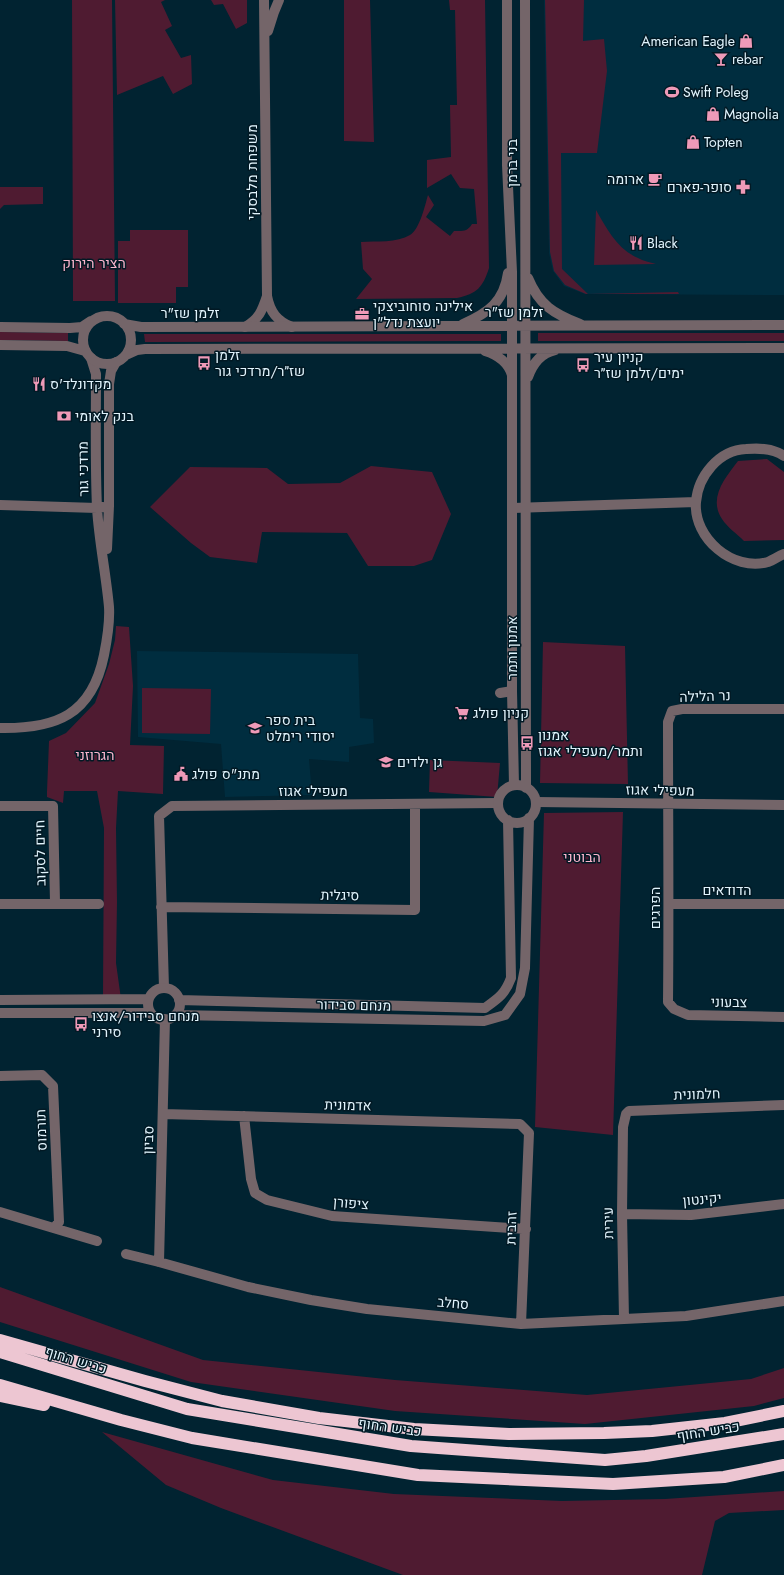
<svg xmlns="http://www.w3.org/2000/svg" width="784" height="1575" font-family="Jost,Heebo,sans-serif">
  <rect width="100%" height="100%" fill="#012331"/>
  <path fill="#002d3f" d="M544,0H784V295L585,294L564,286L553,271L549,253Z
    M137,651L358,654L360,718L373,719L374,743L349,747V762L309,759L312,795L225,797L221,744L138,737Z"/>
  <path fill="#4f1b31" d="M72,0H112L115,301H73Z
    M115,0H165L161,2L172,26L165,30L181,58L191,55L192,84L173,94L163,76L117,95Z
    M211,0H247V23L236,29L223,4L214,5Z
    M344,0H370L374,142L344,141Z
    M449,0H485L489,268C483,287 477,294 457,298L356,299L372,279L363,269L361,242C376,241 397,243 410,235C420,229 425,205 428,195L434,205L426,217L450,236L454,231C463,231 467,232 472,224H477L474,189L460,188L451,174L427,188V160L451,157L450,105H457L455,10H450Z
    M545,0H584L583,41L604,39L607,71L597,153H561L562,269L588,294L678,292L679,294H586L565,285L554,271L550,252Z
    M0,187H43V204L4,205L0,209Z
    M596,210C607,229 617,249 638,258C643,261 650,262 656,264L594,265Z
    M130,230H188V287H176V303H118V241H130Z
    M0,332L68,333V341L0,340Z
    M538,333H784V341H538Z
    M144,334H501V341H479L145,342Z
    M767,459L784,472V540L744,541C737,534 727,527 722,519C708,498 725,478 738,461Z
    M371,466L432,472L451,514L432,560L414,566H368L347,533L262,532L257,563L210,557L191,543L150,507L190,467L267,468L288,484L340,483Z
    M116,626L129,627L133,686L130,745L164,746L163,794L118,791L116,828L117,902L116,963L121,999L103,995L104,828L97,791H64L63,803L47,797V792L49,741L66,733L95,703L109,664L115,640Z
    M543,642L625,646L628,784L540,783Z
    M142,688L211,689L210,734L142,733Z
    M430,760L500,763L497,797L429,792Z
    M623,812L613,1135L535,1127L544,813Z
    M0,1287L203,1360L395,1380L587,1395L751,1379L784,1368V1398L754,1406L585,1424L395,1411L191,1382L0,1322Z
    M102,1432L273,1480L394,1494L562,1501L665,1499L784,1491V1510L729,1513L715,1521L702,1575H403L221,1508L166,1485Z"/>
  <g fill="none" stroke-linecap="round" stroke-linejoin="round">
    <path stroke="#746569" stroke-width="10" d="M264,0L267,296C270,312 277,321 292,327
      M268,31L274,12L279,0
      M245,327C259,319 262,311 267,296
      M784,456C773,448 759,448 746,449C719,450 698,476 696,502C693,538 733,572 768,562C773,560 779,556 784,554
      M0,505L97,508L103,507
      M513,508L696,502
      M107,549L109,506V384L111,371L116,362
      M500,693L512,691
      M784,709H682L672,711L668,722C668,816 669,909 668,1002L674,1009L688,1015L784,1017
      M0,728C56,729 92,715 104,655C107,640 110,623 109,607C106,574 99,541 97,508C95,463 96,418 96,374L91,358
      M536,802L784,805
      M0,806H53L55,903
      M0,904H99
      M669,904H784
      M161,907L415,910V805
      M164,988L159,816L172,806L498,803
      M0,1076L42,1075L53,1086L59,1222L54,1228
      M163,1114L520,1124L529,1133L521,1324
      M244,1116L251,1179L255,1193L267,1200L332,1216L526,1229
      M0,1212L97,1241
      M622,1214L691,1215L784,1204
      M126,1254L159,1262L248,1287L311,1300L367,1309L521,1324L686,1316L784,1301
      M159,1262L165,1019
      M624,1319L622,1214L623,1127L626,1114L629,1111L784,1105"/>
    <path stroke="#746569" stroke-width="10" d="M507,0V165L512,272V691L514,785
      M525,0L526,788
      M528,278C539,305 554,314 580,324
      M83 340a24 24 0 1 1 48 0a24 24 0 1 1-48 0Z
      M124,324L141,327L784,325
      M463,324C488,313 504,302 508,273
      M0,327L70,328L82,327L91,321
      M0,345L67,346L85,351
      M485,351C498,355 508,362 512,375
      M126,355L137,350L145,349L784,348
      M528,377C533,363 541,353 555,350
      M498 804a19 19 0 1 1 38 0a19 19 0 1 1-38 0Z
      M148 1004a16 16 0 1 1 32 0a16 16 0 1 1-32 0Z
      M0,1000L148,999
      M179,1000L485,1008C499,998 505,994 511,978L508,820
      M0,1013H151
      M175,1015L484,1021L505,1015L520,994L525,968L529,818"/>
    <path stroke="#edc6d2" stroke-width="12" d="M0,1340L145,1381L222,1401L319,1418L414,1429L509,1434L604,1433L652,1431L725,1423L784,1411
      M0,1352L187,1409L411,1446L605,1460L646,1456L784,1434
      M0,1385L121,1420L192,1438L418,1475L613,1484L724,1477L784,1465
      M0,1396L44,1405"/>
  </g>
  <defs>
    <symbol id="shop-bare" viewBox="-9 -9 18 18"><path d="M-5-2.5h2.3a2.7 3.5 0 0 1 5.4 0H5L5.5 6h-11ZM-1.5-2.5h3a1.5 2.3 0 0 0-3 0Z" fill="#ef9ab8" stroke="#021924" stroke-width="2.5" paint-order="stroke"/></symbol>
    <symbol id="bar-bare" viewBox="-9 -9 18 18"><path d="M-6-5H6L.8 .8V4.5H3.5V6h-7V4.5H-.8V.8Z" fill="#ef9ab8" stroke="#021924" stroke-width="2.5" paint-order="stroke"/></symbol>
    <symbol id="stadium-bare" viewBox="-9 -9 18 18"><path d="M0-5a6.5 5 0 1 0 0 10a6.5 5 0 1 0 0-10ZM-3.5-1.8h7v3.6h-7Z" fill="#ef9ab8" stroke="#021924" stroke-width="2.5" paint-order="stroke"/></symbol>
    <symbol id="cafe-bare" viewBox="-9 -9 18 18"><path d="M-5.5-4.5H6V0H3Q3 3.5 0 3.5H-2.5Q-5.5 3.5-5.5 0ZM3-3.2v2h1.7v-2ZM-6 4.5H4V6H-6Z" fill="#ef9ab8" stroke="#021924" stroke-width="2.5" paint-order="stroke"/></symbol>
    <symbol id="pharmacy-bare" viewBox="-9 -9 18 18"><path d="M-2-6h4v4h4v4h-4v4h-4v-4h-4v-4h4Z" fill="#ef9ab8" stroke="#021924" stroke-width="2.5" paint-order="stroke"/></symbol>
    <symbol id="restaurant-bare" viewBox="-9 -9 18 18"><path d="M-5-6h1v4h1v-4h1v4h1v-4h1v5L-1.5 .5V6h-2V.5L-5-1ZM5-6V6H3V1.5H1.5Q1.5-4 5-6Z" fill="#ef9ab8" stroke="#021924" stroke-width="2.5" paint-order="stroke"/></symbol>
    <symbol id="office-bare" viewBox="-9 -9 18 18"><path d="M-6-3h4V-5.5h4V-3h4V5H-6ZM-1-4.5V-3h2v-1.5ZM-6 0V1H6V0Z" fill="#ef9ab8" stroke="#021924" stroke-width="2.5" paint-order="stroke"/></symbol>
    <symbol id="bus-bare" viewBox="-9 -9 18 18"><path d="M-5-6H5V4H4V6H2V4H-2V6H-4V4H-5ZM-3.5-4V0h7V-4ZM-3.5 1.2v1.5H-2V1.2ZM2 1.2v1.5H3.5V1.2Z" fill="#ef9ab8" stroke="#021924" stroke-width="2.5" paint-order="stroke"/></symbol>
    <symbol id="bank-bare" viewBox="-9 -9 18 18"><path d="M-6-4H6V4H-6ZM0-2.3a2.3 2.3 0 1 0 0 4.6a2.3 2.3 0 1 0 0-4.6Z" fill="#ef9ab8" stroke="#021924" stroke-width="2.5" paint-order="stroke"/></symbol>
    <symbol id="supermarket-bare" viewBox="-9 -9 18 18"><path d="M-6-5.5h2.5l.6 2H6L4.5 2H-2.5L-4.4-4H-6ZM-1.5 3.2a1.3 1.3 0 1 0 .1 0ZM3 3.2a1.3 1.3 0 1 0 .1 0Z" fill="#ef9ab8" stroke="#021924" stroke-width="2.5" paint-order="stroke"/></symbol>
    <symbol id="school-bare" viewBox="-9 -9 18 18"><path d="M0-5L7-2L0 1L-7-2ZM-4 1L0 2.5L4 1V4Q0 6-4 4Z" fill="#ef9ab8" stroke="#021924" stroke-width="2.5" paint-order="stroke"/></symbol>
    <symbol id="civic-bare" viewBox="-9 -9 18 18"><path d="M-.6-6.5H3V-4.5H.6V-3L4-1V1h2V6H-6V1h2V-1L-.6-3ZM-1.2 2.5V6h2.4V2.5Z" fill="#ef9ab8" stroke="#021924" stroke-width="2.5" paint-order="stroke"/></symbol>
  </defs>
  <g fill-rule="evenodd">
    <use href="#shop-bare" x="736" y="31" width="20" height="20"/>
    <use href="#bar-bare" x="711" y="49" width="20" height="20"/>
    <use href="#stadium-bare" x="662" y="82" width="20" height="20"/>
    <use href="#shop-bare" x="703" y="104" width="20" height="20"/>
    <use href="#shop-bare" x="683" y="132" width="20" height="20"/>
    <use href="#cafe-bare" x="645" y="169" width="20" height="20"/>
    <use href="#pharmacy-bare" x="733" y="177" width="20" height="20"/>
    <use href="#restaurant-bare" x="626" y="233" width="20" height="20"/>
    <use href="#office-bare" x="352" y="304" width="20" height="20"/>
    <use href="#bus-bare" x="194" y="353" width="20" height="20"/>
    <use href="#bus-bare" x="573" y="355" width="20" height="20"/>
    <use href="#restaurant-bare" x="29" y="374" width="20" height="20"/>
    <use href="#bank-bare" x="54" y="406" width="20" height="20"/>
    <use href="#supermarket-bare" x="452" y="703" width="20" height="20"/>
    <use href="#school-bare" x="245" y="718" width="20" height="20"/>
    <use href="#bus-bare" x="517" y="733" width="20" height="20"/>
    <use href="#school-bare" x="376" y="752" width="20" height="20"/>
    <use href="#civic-bare" x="171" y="764" width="20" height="20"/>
    <use href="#bus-bare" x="71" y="1014" width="20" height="20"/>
  </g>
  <g text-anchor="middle" stroke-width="3" stroke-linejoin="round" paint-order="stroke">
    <g font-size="14" fill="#e1f4fd" stroke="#021924" text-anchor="start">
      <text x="735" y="46" text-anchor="end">American Eagle</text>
      <text x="732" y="64">rebar</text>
      <text x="683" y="97">Swift Poleg</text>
      <text x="724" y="119">Magnolia</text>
      <text x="704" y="147">Topten</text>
      <text x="644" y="184" text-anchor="end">ארומה</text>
      <text x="732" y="192" text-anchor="end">סופר-פארם</text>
      <text x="647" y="248">Black</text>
      <text x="373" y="311">אילינה סוחוביצקי<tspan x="373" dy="16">יועצת נדל"ן</tspan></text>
      <text x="215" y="360">זלמן<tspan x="215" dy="16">שז״ר/מרדכי גור</tspan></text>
      <text x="594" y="362">קניון עיר<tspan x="594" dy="16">ימים/זלמן שז״ר</tspan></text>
      <text x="50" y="389">מקדונלד'ס</text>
      <text x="75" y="421">בנק לאומי</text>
      <text x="473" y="718">קניון פולג</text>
      <text x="266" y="725">בית ספר<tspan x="266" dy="16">יסודי רימלט</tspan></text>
      <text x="538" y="740">אמנון<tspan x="538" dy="16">ותמר/מעפילי אגוז</tspan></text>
      <text x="397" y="767">גן ילדים</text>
      <text x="192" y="779">מתנ"ס פולג</text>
      <text x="92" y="1021">מנחם סבידור/אנצו<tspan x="92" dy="16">סירני</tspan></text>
    </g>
    <g font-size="14" fill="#e1f4fd" stroke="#021924">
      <text transform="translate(512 163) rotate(-90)" y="5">בני ברמן</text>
      <text transform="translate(252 172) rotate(-90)" y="5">משפחת מלבסקי</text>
      <text x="514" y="317">זלמן שז"ר</text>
      <text x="190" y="318">זלמן שז"ר</text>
      <text transform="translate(83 469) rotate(-91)" y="5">מרדכי גור</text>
      <text transform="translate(512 648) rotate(-90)" y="5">אמנון ותמר</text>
      <text transform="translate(705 696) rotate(-2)" y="5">נר הלילה</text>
      <text transform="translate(660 790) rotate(1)" y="5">מעפילי אגוז</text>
      <text x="313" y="796">מעפילי אגוז</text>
      <text transform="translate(40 853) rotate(-91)" y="5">חיים לסקוב</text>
      <text x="727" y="895">הדודאים</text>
      <text transform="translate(340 895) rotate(1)" y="5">סיגלית</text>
      <text transform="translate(655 908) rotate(-90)" y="5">הפרגים</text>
      <text transform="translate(729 1002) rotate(1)" y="5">צבעוני</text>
      <text transform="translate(354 1005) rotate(1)" y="5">מנחם סבידור</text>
      <text transform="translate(697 1094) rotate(-2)" y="5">חלמונית</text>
      <text transform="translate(348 1105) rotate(1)" y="5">אדמונית</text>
      <text transform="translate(41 1130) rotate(-92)" y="5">תורמוס</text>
      <text transform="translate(148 1140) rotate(-88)" y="5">סביון</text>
      <text transform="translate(702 1199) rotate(-5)" y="5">יקינטון</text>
      <text transform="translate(351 1203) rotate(5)" y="5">ציפורן</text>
      <text transform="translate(608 1223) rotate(-91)" y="5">עירית</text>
      <text transform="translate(511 1228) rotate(-88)" y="5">זהבית</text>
      <text transform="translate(453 1303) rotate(5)" y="5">סחלב</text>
      <text transform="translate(76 1360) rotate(17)" y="5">כביש החוף</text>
      <text transform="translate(390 1427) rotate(8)" y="5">כביש החוף</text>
      <text transform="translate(708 1431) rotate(-9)" y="5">כביש החוף</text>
    </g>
    <g font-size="14" fill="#fcb6ce" stroke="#021924">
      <text x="94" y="268">הציר הירוק</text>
      <text x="95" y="760">הגרוזני</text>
      <text x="582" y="862">הבוטני</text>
    </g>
  </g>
</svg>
